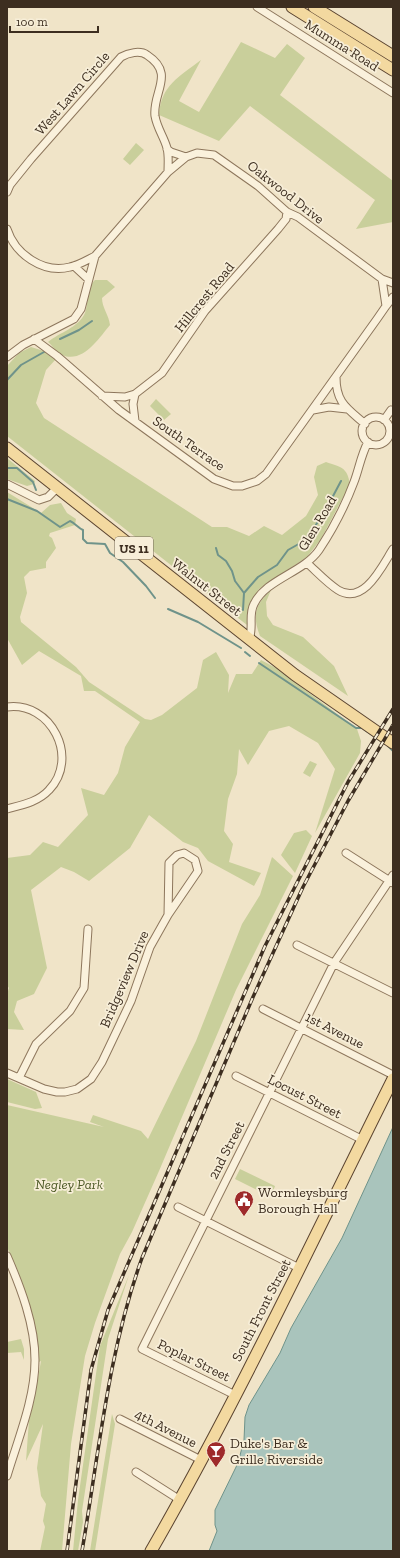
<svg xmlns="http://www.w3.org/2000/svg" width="400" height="1558" font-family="'Zilla Slab',serif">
  <rect width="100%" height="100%" fill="#f0e4c8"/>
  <path fill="#c9cf9b" d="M241,42L275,58L287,44L305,58L280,95L393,181V222L356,229L375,200L250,106L219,141L159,115C161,85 179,77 201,60L179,101L199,112Z
    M136,143L144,150L130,165L123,159Z
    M95,280H107L115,287L102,298C102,308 109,315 110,325C99,338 83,364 62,355C57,353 52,345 48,342C60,332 78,328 85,313C89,302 86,288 95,280Z
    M31,347L44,351L56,359L46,370L36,403L44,418L212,527H227L249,536L264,526L282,535L306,516L318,495L314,477L317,466L326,462C341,467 347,467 350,484L321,539L307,557L259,589L249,607L247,625L7,436V366L19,353Z
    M156,399L171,414L164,420L150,406Z
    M7,458L35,481L34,484L27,486L7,479Z
    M7,492L41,513L50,505L61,503L67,513L76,519L75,525L50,533L49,536L52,538L56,548L46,562V568L30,571L24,577L27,593L20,617L21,622L76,667L89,682L145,719L151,720L162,715L197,688L203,660L216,652L229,675L228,693L236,674H252L261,660L276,668L357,729L361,741L360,753L315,833L335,769L318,743L289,726L269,731L248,765L239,749L237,774L228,799L224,831L233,844L229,862L261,873L254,886L208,861L198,848L183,842L149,815L130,848L89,881L74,872L61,867L31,890L47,968L34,994L17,1001L14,1012L24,1030L7,1029V994L9,988L7,985V858L30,855L43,842L58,847L88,815L81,788L104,795L118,773L125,747L140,722L95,691H84L81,676L39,651L22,665L7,638Z
    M271,590L266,602L267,616L273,625L303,637L334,666L348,696L260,636C252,615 255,605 271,590Z
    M310,761L317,764L310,777L303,773Z
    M306,830L312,836L295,873L281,855L294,833Z
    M272,857L293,876L236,990L159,1171L132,1232L120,1254L95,1323L85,1356L71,1444L62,1551H40L45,1527L43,1521L46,1504L41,1496L37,1468L43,1424L26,1461L29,1420L34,1401L41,1361L39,1362L33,1320L18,1271L7,1247V1105L104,1127L90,1122L93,1115L141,1131L148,1139L196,1041L242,924L260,895Z
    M7,1079L36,1092L42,1108L35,1109L7,1102Z
    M240,1169L275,1186L271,1197L235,1179Z
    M129,1275L108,1339L82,1511L83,1522L78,1551H73L78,1500L100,1346Z
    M21,1339L24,1349V1360L21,1352L7,1353V1342Z
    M112,1414L115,1424L95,1551H90Z"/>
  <path fill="#a9c4bc" stroke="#6f938a" d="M393,1127V1551H209L217,1531L215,1525V1510L238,1463L244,1440L245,1417L249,1405L280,1353L291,1328L342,1238Z"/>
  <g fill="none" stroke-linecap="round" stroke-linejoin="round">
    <path stroke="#6f938a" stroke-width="2" d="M60,339L79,330L92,321
      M7,380L21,365L44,352
      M7,468H17L33,482L36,490
      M7,499L37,511L60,527L70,521C75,523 78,528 83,530V539L87,543L105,544L110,553L123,562L146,586L155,598
      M216,548L218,555L226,561L232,571L235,581L244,593
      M168,609L198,622L241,648
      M243,610L244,593L258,577L277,565L288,550L304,541L323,515L341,481
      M245,652L250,656
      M259,663L356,728H362L385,744
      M388,746L393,751"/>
    <defs>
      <path id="street" d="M257,7L393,93
        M167,149L171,152L186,157L197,153L214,155L258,186L287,212L298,217L382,279L393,283
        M168,172L186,157
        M7,192L10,185L31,159L121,57C128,53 140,50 147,55C176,74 152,92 155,116C157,128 164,137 167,148C169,156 168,164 168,172L95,256L81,309L74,319L23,345L7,357
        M7,229C15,254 43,274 70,267C79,265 87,260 95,256
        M74,266L88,279
        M386,306L393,297
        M34,339L57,356L119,410L214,479L233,486H242L257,481L266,474L377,319L386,306L382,279
        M336,377C336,403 347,408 365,424
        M102,396L125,397L135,394
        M313,410L329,407L347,409
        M362 431a14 14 0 1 1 28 0a14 14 0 1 1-28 0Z
        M384,420L391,410
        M135,421L133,404L135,394L162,373L205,311L278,229L286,219L287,212
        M7,484L39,500L48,497L57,488
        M307,563C317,572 327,583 338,590C364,606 382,566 393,549
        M249,639C254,628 248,615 254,604C266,579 303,573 319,550C333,529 345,506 354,482C359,469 361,455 368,442
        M7,707C51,701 80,758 49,790C38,802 22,805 7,809
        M184,853L195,860L198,871L168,915L169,863L177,855Z
        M346,853L393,883
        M297,945L393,993
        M263,1009L393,1075
        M7,1073L44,1089L57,1092H65L77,1089L91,1079L102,1062L131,1001L150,947L168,915
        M236,1076L363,1140
        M19,1078L36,1044L70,1011L84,988L88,929
        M178,1207L299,1268
        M7,1256C21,1288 35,1325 35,1360C35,1399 18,1439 7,1476
        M235,1395L142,1349L334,963L393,875
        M120,1419L201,1460
        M136,1472L180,1500"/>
      <path id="primary" d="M292,7L393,70
        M314,7L393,56
        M7,448L295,675L393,743
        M151,1551C239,1398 314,1237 393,1079"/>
    </defs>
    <use href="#street" stroke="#8d765c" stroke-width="9"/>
    <use href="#primary" stroke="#5b4430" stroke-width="13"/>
    <use href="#street" stroke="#faf1dc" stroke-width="7"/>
    <use href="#primary" stroke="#f3d9a0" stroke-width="11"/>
    <defs>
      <path id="rail" d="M67,1551L91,1370L108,1310L265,946L348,782L393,709
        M82,1551C99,1453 108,1352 142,1258L253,997L303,887L348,801L393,725"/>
    </defs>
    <use href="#rail" stroke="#3d2e20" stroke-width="3.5"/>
    <use href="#rail" stroke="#f7eed8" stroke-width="2" stroke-dasharray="6" stroke-linecap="butt"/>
  </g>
  <defs>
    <symbol id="civic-pin" viewBox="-11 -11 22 30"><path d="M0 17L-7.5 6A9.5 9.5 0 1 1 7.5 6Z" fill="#9e2a2b" stroke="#f7eed8"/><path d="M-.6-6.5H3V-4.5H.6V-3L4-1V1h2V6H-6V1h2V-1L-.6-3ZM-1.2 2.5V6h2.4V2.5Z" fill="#fff"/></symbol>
    <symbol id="bar-pin" viewBox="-11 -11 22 30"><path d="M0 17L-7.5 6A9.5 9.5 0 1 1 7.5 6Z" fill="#9e2a2b" stroke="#f7eed8"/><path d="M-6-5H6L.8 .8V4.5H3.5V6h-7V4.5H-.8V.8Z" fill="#fff"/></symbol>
  </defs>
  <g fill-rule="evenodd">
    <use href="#civic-pin" x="233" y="1189" width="22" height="30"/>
    <use href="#bar-pin" x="205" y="1440" width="22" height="30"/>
  </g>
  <g text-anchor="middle" stroke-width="3.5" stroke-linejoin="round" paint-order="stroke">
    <rect fill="#f7eed8" stroke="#756857" stroke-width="1" x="115" y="537" width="38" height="22" rx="3"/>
    <g font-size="13" font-weight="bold" fill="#3d2e20">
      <text x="134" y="553">US 11</text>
    </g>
    <g font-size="14" fill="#3d2e20" stroke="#f7eed8">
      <text transform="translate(342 45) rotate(32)" y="5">Mumma Road</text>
      <text transform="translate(72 93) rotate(-49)" y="5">West Lawn Circle</text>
      <text transform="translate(286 192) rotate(38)" y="5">Oakwood Drive</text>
      <text transform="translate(204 297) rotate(-51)" y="5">Hillcrest Road</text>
      <text transform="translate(189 443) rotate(35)" y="5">South Terrace</text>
      <text transform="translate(317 523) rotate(-59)" y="5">Glen Road</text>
      <text transform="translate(207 587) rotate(38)" y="5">Walnut Street</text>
      <text transform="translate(124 979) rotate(-67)" y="5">Bridgeview Drive</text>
      <text transform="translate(335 1030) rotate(27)" y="5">1st Avenue</text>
      <text transform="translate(305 1096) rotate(27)" y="5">Locust Street</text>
      <text transform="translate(226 1150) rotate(-63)" y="5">2nd Street</text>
      <text transform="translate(261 1310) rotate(-63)" y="5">South Front Street</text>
      <text transform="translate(194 1360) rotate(26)" y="5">Poplar Street</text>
      <text transform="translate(166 1428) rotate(27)" y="5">4th Avenue</text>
    </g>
    <g font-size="14" font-style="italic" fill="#4d5a26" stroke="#f7eed8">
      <text x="69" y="1189">Negley Park</text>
    </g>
    <g font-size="14" fill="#3d2e20" stroke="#f7eed8" text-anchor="start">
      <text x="258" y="1197">Wormleysburg<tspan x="258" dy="16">Borough Hall</tspan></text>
      <text x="230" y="1448">Duke's Bar &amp;<tspan x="230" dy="16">Grille Riverside</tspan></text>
    </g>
  </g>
  <rect width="400" height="1558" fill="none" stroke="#3d2e20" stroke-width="16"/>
  <path d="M10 26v6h88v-6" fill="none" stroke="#3d2e20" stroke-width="2"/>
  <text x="16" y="26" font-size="12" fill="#3d2e20" stroke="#f7eed8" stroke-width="3" paint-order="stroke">100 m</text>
</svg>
